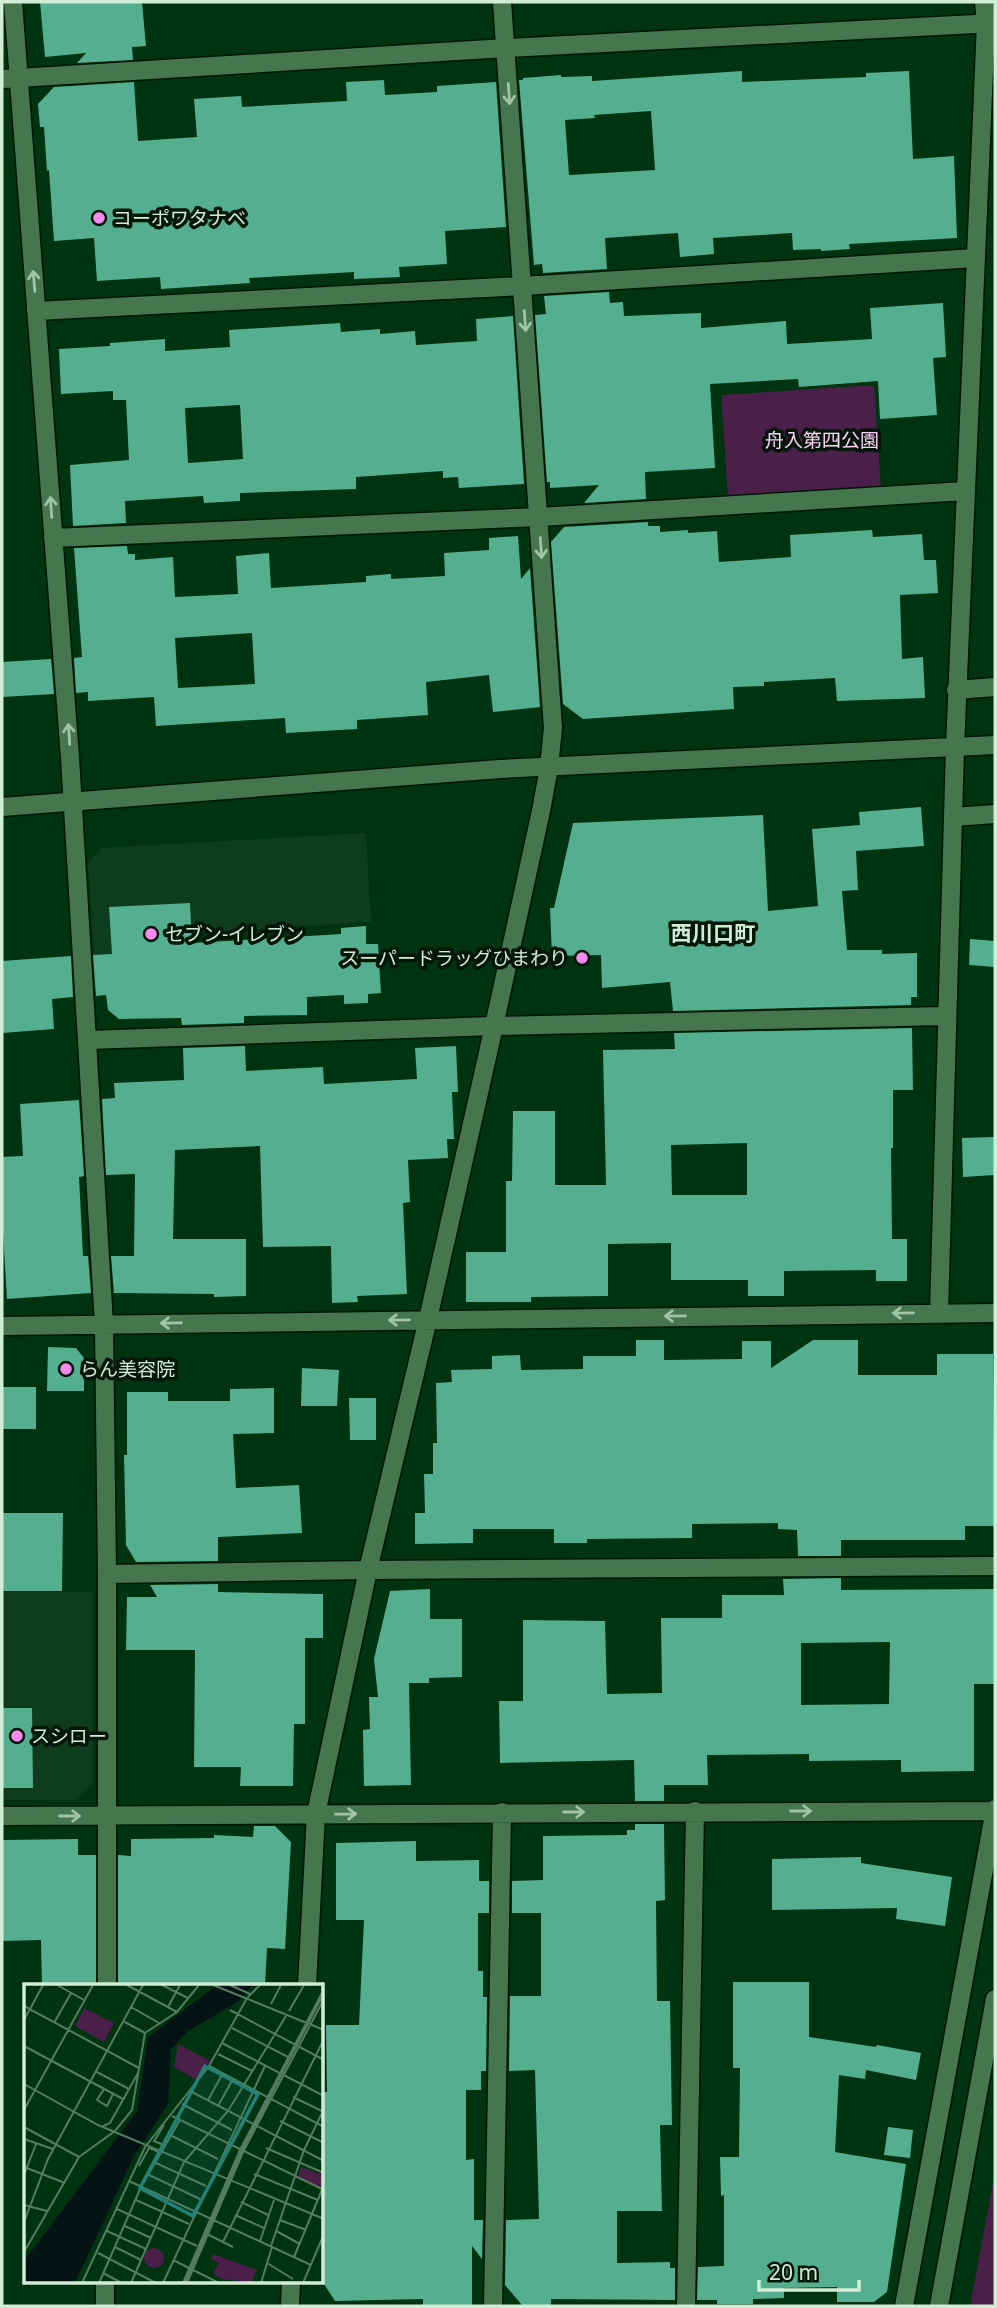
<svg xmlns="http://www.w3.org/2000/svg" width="997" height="2308" font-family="'Noto Sans','Noto Sans JP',sans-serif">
  <rect width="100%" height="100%" fill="#00330f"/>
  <path fill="#0f3c1c" d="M366,833L371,922L194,933L196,964L95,968L88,863L101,848Z
    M2,1592H93V1784L77,1800H2Z"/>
  <path fill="#4a1f49" d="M874,385L881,488L728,498L721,395Z
    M995,2172V2306H970Z"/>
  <path fill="#54af90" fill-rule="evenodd" d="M40,2H142L146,46L132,47L133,60L77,63L86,53L45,57Z
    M742,71V82L866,77V73L909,71L913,159L954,156L957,238L849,244L850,249L821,251V249L793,250L792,233L713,238L714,254L680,257L678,233L605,238L607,269L543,273L542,264L534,265L519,80H523V78L561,75V77L592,76V81ZM651,111L655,170L569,175L565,120L595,118L594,115Z
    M384,80L385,95L437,92V86L496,82L506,227L445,231L447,264L399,267L400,277L354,279V272L249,278L250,283L161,289L160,277L97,281L94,238L54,241L49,170L47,171L44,127H40L38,104L54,87L134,82L138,141L197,137L194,99L241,96L242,107L347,101L346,82Z
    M609,292L610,303L623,302L624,316L701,313V328L786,321L787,344L872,339L870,308L943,303L946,357L933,358L937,415L880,419L878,381L799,387L798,379L710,384L715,468L645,472L646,499L584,503L599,485L550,488V482H547L535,315L546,314L544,296Z
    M513,316L524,484L459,488L458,477L443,478V471L356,477V489L240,493V501L204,503L203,496L125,501L126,523L73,526L70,465L129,460L126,400H113V391L61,394L59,349L110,346V343L165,339V351L230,347L229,330L340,323L341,332L380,329V334L415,331L416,345L477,341L476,319ZM240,405L243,459L188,463L185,408Z
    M648,522V526H660V532L688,530V533L717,531L719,562L791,557L790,535L872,530L873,537L922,534L924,560H936L938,593L900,595L902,659L923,657L925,698L837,701L835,678L764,682V686L733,687L734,709L583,719L563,704L551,542L564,527Z
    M518,536L521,579L530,568L540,707L493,712L489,675L426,682L428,715L357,720V729L286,733L285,718L156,726L154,697L88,701V692L76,693L74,658L82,657L74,548L127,546L128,554H135V560L173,557L175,597L238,594L236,556L269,553L271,588L366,582V576L391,574V579L445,576L444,553L489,550V538ZM252,633L255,684L178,688L175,638Z
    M51,659L54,694L2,697V662Z
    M921,807L924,846L856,851L858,890L842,891L847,950H882V954L917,953V997H911V1005L673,1011L670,982L602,988L601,955L552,956L550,908H554L573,823L763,815L768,911L818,906L812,829L860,825L859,812Z
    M190,903L192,943L341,934V928L366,926V944H378L381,993L368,994V1003L344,1004V995L307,997V1015L244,1016V1023L182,1025L181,1018L119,1019L108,1010L106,995L96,996L93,955L112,954L109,907Z
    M970,939L995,941V967L969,965Z
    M71,956L73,997L52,999L54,1029L2,1033V961Z
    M912,1028L913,1090H893V1148H891L892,1239H907V1281H876V1270L784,1271V1296H748V1280H671V1243L608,1244V1296L531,1297V1302H466V1252H506V1181H512L513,1111H555V1185H606L603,1050L675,1049L674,1033ZM747,1143V1195H672L671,1145Z
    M245,1046L246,1071L323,1067L324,1084L417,1079L415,1048L456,1046L458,1092H452L454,1139H447L448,1158L408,1160L410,1202L403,1203L407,1294L357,1296L358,1302L332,1303L331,1246L263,1247L260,1146L175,1150L173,1239H246V1296L214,1297V1294L114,1293L111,1256H134L135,1174L106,1175L102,1099L115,1098L114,1083L184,1080L183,1048Z
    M79,1100L84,1176L79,1177L83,1256H88L91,1293L7,1299L2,1215V1157L23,1156L20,1104Z
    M995,1137V1175L963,1177L962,1138Z
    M636,1340H664V1360L742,1359V1341H771V1368L813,1340H858V1375H937V1354H993L995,1526H965V1540H841V1556H798L797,1530L778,1529V1523L692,1524V1538L587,1539V1543H554V1529H473V1543L415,1544V1513H425L424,1474H433V1443H437L436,1383L452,1382L451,1370L492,1369V1356L520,1355L521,1370L583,1369V1356H636Z
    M48,1347L76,1348L84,1358V1391H47Z
    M302,1368L339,1370L337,1406H301Z
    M2,1387H36V1429H2Z
    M274,1388V1433L233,1434L236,1488L299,1485L302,1533L218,1537V1561L136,1562L126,1545L124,1455H127V1392H168V1401H230V1389Z
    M349,1398H376V1440H350Z
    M2,1513H63L62,1591H2Z
    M841,1578V1590L995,1589V1684H974V1771L901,1772V1760L809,1761V1754L707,1755L708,1785H664V1801H635L634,1760L500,1763L499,1701H523V1620L605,1621L607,1694L662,1693L661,1618H722V1595H784L783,1579ZM890,1642L889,1704L801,1705V1643Z
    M218,1584V1592L323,1594V1638H305V1724H294L293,1786H240L241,1767H194L195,1650H126L127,1597H157L150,1585Z
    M430,1589V1619H462V1677L429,1678V1683H409L411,1785L364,1786L363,1730L370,1729L369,1697H378L374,1659L390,1591Z
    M2,1708H32L33,1788H2Z
    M635,1824H664L665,1900L656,1901L657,2001H670L672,2125H660L662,2211H617V2263L670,2262V2268H675V2300L551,2299V2305H522L505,2285L506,2220L539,2219L535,2070L509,2071L510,1996H541V1913H512V1881L543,1880V1836L627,1835V1830H635Z
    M254,1826H275L291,1842L285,1949L267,1948L265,1986H118V1855L131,1856V1839L214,1838V1835L253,1837Z
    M78,1839V1855H96V1986H42L41,1940L2,1941V1840Z
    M416,1841V1861L479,1860V1881H489V1913H478V1971H483V1997H487L486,2071H481V2090H466V2160L474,2159V2220H483L482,2259L472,2246V2306H423V2299L335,2301L322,2281V2092H327L326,2025H359L364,1920H336V1843Z
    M861,1857V1863L952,1877L945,1926L896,1919L897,1908L772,1910V1859Z
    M733,1982H809V2037L876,2047L877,2045L921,2053L916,2080L866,2070L865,2079L839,2075L835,2152L906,2164L887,2292L874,2302H837V2287L784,2288V2298L753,2299V2304H717V2300H697L698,2267L724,2266V2195L721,2196L720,2157H739L740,2068H733Z
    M888,2127L913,2130L910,2158L884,2155Z"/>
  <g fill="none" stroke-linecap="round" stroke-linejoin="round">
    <defs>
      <path id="minor" d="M13,2L70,758L104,1324L107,1574V1986
        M984,2L986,23
        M2,79L506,48L995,23
        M36,311L522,286L976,258
        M53,538L539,517L965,491
        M956,690L995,687
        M953,817L995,814
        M88,1040L494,1026L946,1016
        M939,1313L955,747
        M2,1326L995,1313
        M107,1574L368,1570L995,1566
        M2,1816L995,1811
        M307,1986L316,1814L368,1570L428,1319L494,1026L541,811L549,767L553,728L502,2
        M105,2306V2282
        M290,2306L291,2282
        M493,2306L502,1812
        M686,2306L695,1811
        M904,2306L995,1809"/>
      <path id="tertiary" d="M955,747L986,23
        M2,807L500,769L995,745
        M939,2306L995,1999"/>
    </defs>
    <use href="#minor" stroke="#011705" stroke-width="21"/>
    <use href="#tertiary" stroke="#011705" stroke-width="21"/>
    <use href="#minor" stroke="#45764e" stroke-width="18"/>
    <use href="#tertiary" stroke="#45764e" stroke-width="18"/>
  </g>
  <defs><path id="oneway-shaft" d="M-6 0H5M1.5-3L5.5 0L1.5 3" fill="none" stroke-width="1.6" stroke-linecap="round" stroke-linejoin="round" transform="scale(1.75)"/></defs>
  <g stroke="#a1c3a6">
    <use href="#oneway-shaft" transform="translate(509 94) rotate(86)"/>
    <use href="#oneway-shaft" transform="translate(34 281) rotate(-95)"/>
    <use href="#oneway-shaft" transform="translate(525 321) rotate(86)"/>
    <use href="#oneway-shaft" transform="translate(51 507) rotate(-94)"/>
    <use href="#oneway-shaft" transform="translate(541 548) rotate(86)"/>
    <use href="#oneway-shaft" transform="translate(69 734) rotate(-94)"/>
    <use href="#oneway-shaft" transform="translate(903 1313) rotate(179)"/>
    <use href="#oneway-shaft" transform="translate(675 1316) rotate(179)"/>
    <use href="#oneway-shaft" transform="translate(399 1320) rotate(179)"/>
    <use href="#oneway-shaft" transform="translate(171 1323) rotate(179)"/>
    <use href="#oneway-shaft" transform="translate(801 1811)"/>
    <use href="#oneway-shaft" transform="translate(574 1812)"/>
    <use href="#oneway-shaft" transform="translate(346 1814) rotate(-1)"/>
    <use href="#oneway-shaft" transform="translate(70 1816)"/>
  </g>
  <g fill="#f489ef" stroke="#031607" stroke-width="2.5">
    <circle cx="99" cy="218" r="7"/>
    <circle cx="151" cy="934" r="7"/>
    <circle cx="582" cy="958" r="7"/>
    <circle cx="66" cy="1369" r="7"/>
    <circle cx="17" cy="1736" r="7"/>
  </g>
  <g text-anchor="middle" stroke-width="7" stroke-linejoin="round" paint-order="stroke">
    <g font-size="19" fill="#d2edd6" stroke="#031607" text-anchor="start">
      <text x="113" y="225">コーポワタナベ</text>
      <text x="165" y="941">セブン-イレブン</text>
      <text x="568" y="965" text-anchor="end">スーパードラッグひまわり</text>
      <text x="80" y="1376">らん美容院</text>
      <text x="31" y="1743">スシロー</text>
    </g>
    <g font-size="19" fill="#fecffa" stroke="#031607">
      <text x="822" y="447">舟入第四公園</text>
    </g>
    <g font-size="21" font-weight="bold" fill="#d2edd6" stroke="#031607">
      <text x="713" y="941">西川口町</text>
    </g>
  </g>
  <g transform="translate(24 1984)">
    <rect width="299" height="299" fill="#00330f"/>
    <path d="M60,24L90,39L80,58L51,42ZM154,60L186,77L172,96L150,83ZM277,183L299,191L297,202L273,195ZM120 274a10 10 0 1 1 20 0a10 10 0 1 1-20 0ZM189,270L233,286L228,296L232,299L197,295L189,289L195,279L187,275Z" fill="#4a1f49"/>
    <path d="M193,1H229L215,17L164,47L147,65L144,120L109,174L51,299H0V277L113,127L124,53Z" fill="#061315"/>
    <path fill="none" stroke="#547d5f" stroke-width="2" d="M33,1L60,16M103,1L153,28M138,1L164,14M189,1L300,46M206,1L226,10M247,20L257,1M0,22L115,84M107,23L135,39M144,23L156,1M206,26L300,76M265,27L280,1M0,36L19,1M99,37L121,49M30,39L47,9M208,44L264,73M198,59L300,112M0,62L99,115M194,70L228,87M185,82L300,143M71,87L105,105M0,100L74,141L300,235M80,105L73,116L83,122L89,110M166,107L300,177M269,113L300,128M184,116L199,89M158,120L208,146M194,122L209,95M0,126L69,1M148,132L298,205M256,137L300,159M140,141L130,157L142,162M79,142L86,139L114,89M0,143L55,173M148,152L194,175M0,155L29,165M242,164L300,189M132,179L182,202M115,182L125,164L138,169M0,183L41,199M230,190L294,216M0,191L12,160M125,191L176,215M105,197L287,281M112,216L165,240M217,218L244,231M0,221L23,227M93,225L173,262M211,231L240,244M256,236L282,246M0,238L24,175L119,1M101,242L127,254M83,247L122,265M252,247L276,260M183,250L209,263M236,257L250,216M199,258L300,55M247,262L280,166L300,125M91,263L117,276M0,268L55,173L91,147L108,126L121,49L153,28L175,1M74,269L132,299M270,273L300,201M149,276L195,299M243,279L269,295M79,289L98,299M58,299L121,163L185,82L223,14L236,1M75,299L117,203L156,136M107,299L160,178L204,127L262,32M139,299L241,82M159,299L216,166L300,5M161,299L218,166L300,9M163,299L219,168L300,15M237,299L248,263M279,299L300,250"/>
    <path fill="#228278" fill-opacity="0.15" stroke="#228278" stroke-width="3.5" d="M181,82L234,110L169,232L116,204Z"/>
    <rect width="299" height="299" fill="none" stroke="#d2edd6" stroke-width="3.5"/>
  </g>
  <rect width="997" height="2308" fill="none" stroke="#d2edd6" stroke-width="7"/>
  <path d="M759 2280v10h100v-10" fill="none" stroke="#d2edd6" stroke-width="3.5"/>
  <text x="769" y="2280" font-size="21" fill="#d2edd6" stroke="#031607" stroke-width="5" paint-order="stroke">20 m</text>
</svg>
